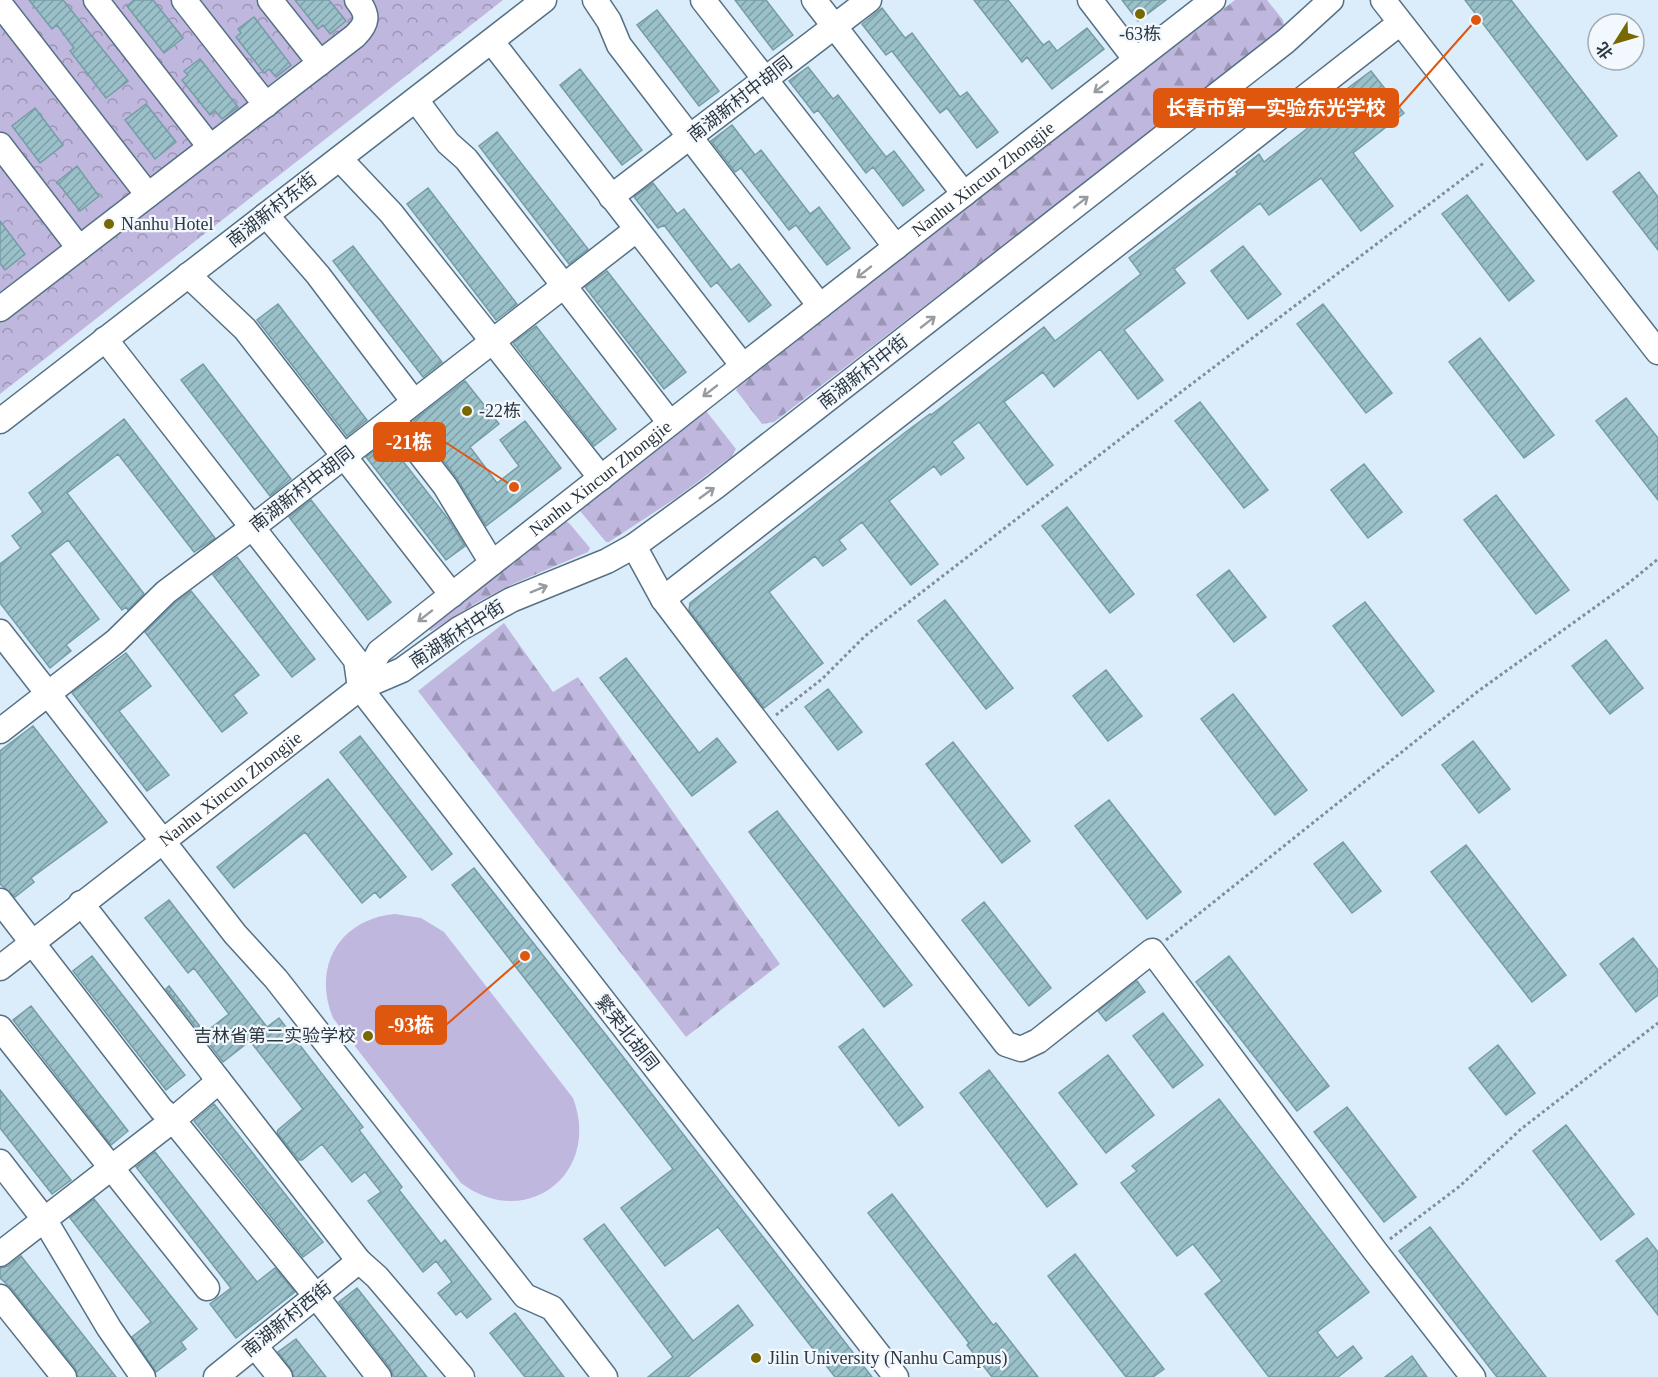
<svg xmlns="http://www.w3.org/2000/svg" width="1658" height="1377" font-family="'Times New Roman','Noto Sans SC',serif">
  <defs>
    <pattern id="forest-firs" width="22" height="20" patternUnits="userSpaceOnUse" patternTransform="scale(1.5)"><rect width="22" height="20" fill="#c0b7de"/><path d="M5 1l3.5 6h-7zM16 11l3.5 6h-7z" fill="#9c96b6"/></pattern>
    <pattern id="park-crowns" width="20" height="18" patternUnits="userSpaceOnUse" patternTransform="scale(1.5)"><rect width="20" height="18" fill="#c0b7de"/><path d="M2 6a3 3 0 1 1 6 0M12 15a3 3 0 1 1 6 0" fill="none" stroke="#9c96b6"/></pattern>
    <pattern id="building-hatch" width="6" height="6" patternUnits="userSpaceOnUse" patternTransform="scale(1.5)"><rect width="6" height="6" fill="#9ac1ca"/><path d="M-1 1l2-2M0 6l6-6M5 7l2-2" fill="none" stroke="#7e9ea6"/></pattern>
  </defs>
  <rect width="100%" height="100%" fill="#dbedfa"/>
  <path fill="url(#forest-firs)" d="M1235,0H1267L1283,20L1284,25L1280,32L774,422L762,424L736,390L742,381Z
    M702,410L707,412L736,449L731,457L676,498L609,542H606L580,511V506Z
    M563,520L569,523L590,548L588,552L513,584L478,602L431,631L428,629V626Z
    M504,623L553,692L578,677L780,964L686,1037L418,691Z"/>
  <path fill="url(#park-crowns)" d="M0,0H503L0,394Z"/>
  <path fill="#c0b7de" d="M395,914L421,918L444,932L573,1098C602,1174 525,1232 461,1183L333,1018C312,967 339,919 395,914Z"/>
  <path fill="url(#building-hatch)" stroke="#769da5" stroke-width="1.5" d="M29,0H63L128,81L106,98L70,51L74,48L57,25L52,29Z
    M134,0H153L183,38L164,53L127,6Z
    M295,0H329L346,21L330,34L323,25L318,29Z
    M735,0H766L793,35L773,50Z
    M974,0H1008L1043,45L1049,41L1057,51L1087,28L1104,49L1052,89L1027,57L1022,62Z
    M1122,0H1166L1138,21Z
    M1465,0H1511L1617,136L1587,160Z
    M882,8L905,38L912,33L960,97L967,92L998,132L977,148L947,108L940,113L892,51L886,55L862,24Z
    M657,10L719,91L699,106L637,25Z
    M254,17L291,65L276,77L269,69L264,73L236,37L241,33L238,29Z
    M200,59L238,107L222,119L215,111L210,115L182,80L188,75L184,71Z
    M808,67L833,99L838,95L886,157L894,151L924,190L903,206L873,167L866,173L818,110L814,113L789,81Z
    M580,69L642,150L622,165L560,85Z
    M1371,71L1404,113L1353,153L1393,206L1361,231L1321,178L1269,215L1260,203L1174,269L1185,283L1124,330L1163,380L1138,399L1100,349L1054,387L1043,372L1004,402L1053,465L1027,485L979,422L952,442L964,458L941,475L934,466L889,501L938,564L911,585L862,522L839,540L846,549L823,566L815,556L769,592L823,663L764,708L689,610L690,603L907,431L930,414L931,415L1044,327L1055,341L1141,274L1129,258L1238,174L1236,172L1259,154L1264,162L1353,93L1348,88Z
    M146,104L176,142L155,159L125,120Z
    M35,108L63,145L40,163L12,126Z
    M732,125L755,155L761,150L810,214L819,207L850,248L827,265L796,225L789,230L741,168L735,172L711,141Z
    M497,132L588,249L569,264L479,146Z
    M77,166L99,196L80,211L57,182Z
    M1639,172L1658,197V250L1613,192Z
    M653,183L677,214L684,209L731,270L739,264L771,305L749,322L717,282L711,287L664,225L658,228L634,197Z
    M428,188L517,304L496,320L407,204Z
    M1467,195L1534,281L1509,301L1442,214Z
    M0,221L25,254L5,270L0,263Z
    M353,246L442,362L423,377L333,261Z
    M1243,246L1281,294L1248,319L1211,271Z
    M607,271L686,372L664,389L585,287Z
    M278,304L367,420L347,436L257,320Z
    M1323,304L1392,393L1366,413L1297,324Z
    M536,326L616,429L594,446L513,343Z
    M1480,338L1554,435L1524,458L1449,362Z
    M203,364L291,479L270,496L181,380Z
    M465,381L499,424L470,447L497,483L519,466L500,440L525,421L561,468L486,526L456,477L413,421Z
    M1626,398L1658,438V500L1596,421Z
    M1200,402L1268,490L1244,508L1175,421Z
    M124,419L215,538L194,552L118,454L67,493L144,594L128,610L126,607L122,610L68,540L50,554L99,619L66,645L71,651L50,668L0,603V564L21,548L12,536L43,512L29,493Z
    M387,441L449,520L465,546L446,560L366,457Z
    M1364,464L1402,512L1368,538L1331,490Z
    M1496,495L1569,590L1536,614L1464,520Z
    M311,500L391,602L368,620L289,517Z
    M1067,507L1134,594L1110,613L1042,526Z
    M237,557L315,659L292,677L213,575Z
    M1229,570L1266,617L1234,642L1197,595Z
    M191,591L259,675L233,695L247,713L222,732L145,632L175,603Z
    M945,600L1013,688L986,709L918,621Z
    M1365,602L1434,691L1402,716L1333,626Z
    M1606,640L1643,688L1610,714L1572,666Z
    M126,653L151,686L119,711L169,775L147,791L72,693Z
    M626,658L699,753L717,738L736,762L692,796L600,678Z
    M1106,670L1142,716L1108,741L1073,696Z
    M828,689L862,732L838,750L805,707Z
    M1233,694L1307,790L1275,815L1201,719Z
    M33,726L107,822L31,878L34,882L15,897L0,884V751Z
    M360,736L452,854L432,870L340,752Z
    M1473,741L1510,789L1479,813L1442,765Z
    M953,742L1030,841L1002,863L926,764Z
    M328,779L406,877L380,898L375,892L362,903L305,832L234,888L217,867Z
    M1109,800L1181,892L1147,919L1075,826Z
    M777,811L912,985L884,1007L749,832Z
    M1343,842L1381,891L1352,913L1314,864Z
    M1466,845L1566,975L1532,1002L1431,872Z
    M474,868L606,1035L872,1377H835L718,1227L665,1266L621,1208L673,1169L452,885Z
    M169,900L267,1027L279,1018L363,1127L359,1130L402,1187L399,1190L441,1244L445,1240L491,1299L467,1318L461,1311L456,1315L438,1293L452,1282L436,1261L423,1272L368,1201L381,1192L365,1172L352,1182L322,1144L302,1160H299L277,1133L278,1130L303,1109L250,1041L223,1062L202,1035L229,1014L194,968L188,973L145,918Z
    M984,902L1051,988L1029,1006L962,920Z
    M1633,938L1658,970V995L1636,1012L1600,964Z
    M92,956L185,1075L166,1090L73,971Z
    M1229,956L1329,1086L1297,1111L1196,982Z
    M1137,981L1145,992L1106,1021L1098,1011Z
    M169,986L205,1033L202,1035L166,989Z
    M31,1006L128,1131L111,1145L13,1020Z
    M1163,1013L1203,1065L1173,1088L1133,1036Z
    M863,1029L923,1107L899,1126L839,1047Z
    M1498,1045L1535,1093L1506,1115L1469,1068Z
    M1108,1055L1154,1115L1106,1153L1059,1093Z
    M989,1070L1077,1184L1047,1207L960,1093Z
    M0,1090L71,1180L52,1194L0,1128Z
    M1219,1099L1369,1292L1317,1332L1337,1358L1353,1346L1362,1358L1338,1377H1269L1205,1294L1222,1281L1193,1244L1177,1256L1121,1183L1137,1171L1132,1166Z
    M214,1104L323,1242L303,1257L194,1121Z
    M1347,1107L1416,1197L1384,1222L1314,1132Z
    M1566,1125L1634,1214L1601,1240L1533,1151Z
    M155,1152L257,1282L275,1268L295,1292L236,1338L210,1304L231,1288L136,1167Z
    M892,1194L993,1325L996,1323L1038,1377H992L967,1345L969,1343L868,1213Z
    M94,1199L197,1329L181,1342L186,1349L156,1372L132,1337L151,1322L70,1218Z
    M604,1224L693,1341L738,1305L753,1325L688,1377H648L673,1357L584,1239Z
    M1430,1227L1546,1377H1497L1399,1251Z
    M1647,1238L1658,1252V1315L1616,1261Z
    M1075,1254L1164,1369L1153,1377H1126L1048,1276Z
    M21,1256L116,1377H78L75,1368L11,1288L0,1278V1268L8,1266Z
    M357,1288L427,1377H394L390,1368L339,1302Z
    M515,1313L564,1377H525L490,1333Z
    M296,1339L326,1377H294L291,1369L278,1352Z
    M1412,1356L1427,1377H1385Z"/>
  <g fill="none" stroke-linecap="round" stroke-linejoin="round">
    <defs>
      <g id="minor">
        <path d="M96,0L210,147"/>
        <path d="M184,0L266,105"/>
        <path d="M270,0L320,63"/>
        <path d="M595,0L609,21L619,45L820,306"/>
        <path d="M703,0L896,247"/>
        <path d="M814,0L964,194"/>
        <path d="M1090,0L1136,60"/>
        <path d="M1383,0L1658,352"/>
        <path d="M0,4L148,195"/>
        <path d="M492,42L743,366"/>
        <path d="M416,100L448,143L466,159L670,423"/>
        <path d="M0,145L79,248"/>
        <path d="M340,159L391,213L601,478"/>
        <path d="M611,197L869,0"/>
        <path d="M266,215L318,275L414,402"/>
        <path d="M188,275L245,329L452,595"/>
        <path d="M0,309L355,36C368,23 369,15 357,0"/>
        <path d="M105,339L356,660L360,688L896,1377"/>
        <path d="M393,419L445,486L492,563"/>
        <path d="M0,421L544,0"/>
        <path d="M634,546L663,599L716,669L1006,1044L1021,1049L1038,1041L1152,951L1375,1251L1473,1377"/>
        <path d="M663,599L1400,23"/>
        <path d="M0,632L235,934L276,979L525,1296L552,1308L605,1377"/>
        <path id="s1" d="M360,688L379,652L743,366L1213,0"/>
        <path d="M0,731L116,641L166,592L253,527L636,230"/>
        <path d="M0,901L161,1109L173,1120L316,1296L379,1377"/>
        <path d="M81,903L359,1261L377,1277L462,1377"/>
        <path id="s2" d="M0,968L360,688L402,670L459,629L511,600L607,561L634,546L715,487L1286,41L1331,0"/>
        <path d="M0,1028L207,1288"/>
        <path d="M0,1162L44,1219L109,1328L143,1377"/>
        <path d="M0,1254L173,1120L219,1081"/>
        <path d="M0,1297L64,1377"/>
        <path d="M255,1346L280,1377"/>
        <path d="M216,1377L359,1261"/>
      </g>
    </defs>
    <use href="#minor" stroke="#567185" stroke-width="27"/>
    <path stroke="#808e99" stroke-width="3" stroke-dasharray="3 3" stroke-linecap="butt" d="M776,715L822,679L865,636L1185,389L1485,162
      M1166,940L1477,692L1630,582L1658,559
      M1390,1239L1460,1186L1521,1129L1658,1023"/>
    <use href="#minor" stroke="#fff" stroke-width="24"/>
  </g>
  <defs><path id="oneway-shaft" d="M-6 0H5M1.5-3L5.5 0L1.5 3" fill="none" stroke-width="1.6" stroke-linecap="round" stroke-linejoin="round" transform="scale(1.5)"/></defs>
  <g stroke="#969ca0">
    <use href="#oneway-shaft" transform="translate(1101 87) rotate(142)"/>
    <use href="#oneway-shaft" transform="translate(1081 202) rotate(-38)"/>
    <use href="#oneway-shaft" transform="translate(864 272) rotate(142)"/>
    <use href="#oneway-shaft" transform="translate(928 322) rotate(-38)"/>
    <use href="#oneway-shaft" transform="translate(710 391) rotate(142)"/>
    <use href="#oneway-shaft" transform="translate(707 493) rotate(-36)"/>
    <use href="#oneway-shaft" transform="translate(539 589) rotate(-22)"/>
    <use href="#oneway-shaft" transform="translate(425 616) rotate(142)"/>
  </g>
  <g fill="#776900" stroke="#f2f8fd" stroke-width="2">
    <circle cx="1140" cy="14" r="6"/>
    <circle cx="109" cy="224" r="6"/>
    <circle cx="467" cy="411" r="6"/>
    <circle cx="368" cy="1036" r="6"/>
    <circle cx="756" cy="1358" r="6"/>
  </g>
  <g text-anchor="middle" stroke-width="4.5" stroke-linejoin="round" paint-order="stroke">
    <g font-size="18" fill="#2c3841" stroke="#f2f8fd" text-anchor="start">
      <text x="1140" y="40" text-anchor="middle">-63栋</text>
      <text x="121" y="230">Nanhu Hotel</text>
      <text x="479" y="417">-22栋</text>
      <text x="356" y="1042" text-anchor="end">吉林省第二实验学校</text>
      <text x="768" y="1364">Jilin University (Nanhu Campus)</text>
    </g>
    <g font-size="18" fill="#2c3841" stroke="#f2f8fd">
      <text transform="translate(740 99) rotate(-38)" y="6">南湖新村中胡同</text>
      <text dy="6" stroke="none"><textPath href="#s1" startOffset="808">Nanhu Xincun Zhongjie</textPath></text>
      <text transform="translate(272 210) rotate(-38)" y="6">南湖新村东街</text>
      <text transform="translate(863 372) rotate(-38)" y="6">南湖新村中街</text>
      <text dy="6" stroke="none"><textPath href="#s1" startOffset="322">Nanhu Xincun Zhongjie</textPath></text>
      <text transform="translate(302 489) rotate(-38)" y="6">南湖新村中胡同</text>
      <text transform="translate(457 634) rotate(-33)" y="6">南湖新村中街</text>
      <text dy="6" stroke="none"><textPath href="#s2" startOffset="292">Nanhu Xincun Zhongjie</textPath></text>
      <text transform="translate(627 1033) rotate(52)" y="6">繁荣北胡同</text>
      <text transform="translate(287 1319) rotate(-39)" y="6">南湖新村西街</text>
    </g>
  </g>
  <path fill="none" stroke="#df570f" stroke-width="2" d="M1476 20L1398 108M514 487L445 442M525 956L446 1025"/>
  <g fill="#df570f" stroke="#f2f8fd" stroke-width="2">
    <circle cx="1476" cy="20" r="6"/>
    <circle cx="514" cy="487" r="6"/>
    <circle cx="525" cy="956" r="6"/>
  </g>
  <g fill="#df570f" stroke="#df570f" stroke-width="2">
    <rect x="1154" y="89" width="244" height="38" rx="6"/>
    <rect x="374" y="423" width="71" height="38" rx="6"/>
    <rect x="376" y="1006" width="70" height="38" rx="6"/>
  </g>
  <g font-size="20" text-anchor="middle" font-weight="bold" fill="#fff">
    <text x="1276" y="115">长春市第一实验东光学校</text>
    <text x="409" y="449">-21栋</text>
    <text x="411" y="1032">-93栋</text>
  </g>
  <g transform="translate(1616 42) rotate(233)"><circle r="28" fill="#f2f8fd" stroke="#a3abb2" stroke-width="1.5"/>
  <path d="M0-4.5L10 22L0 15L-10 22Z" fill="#776900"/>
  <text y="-9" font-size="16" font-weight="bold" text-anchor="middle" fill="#2c3841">北</text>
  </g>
</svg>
